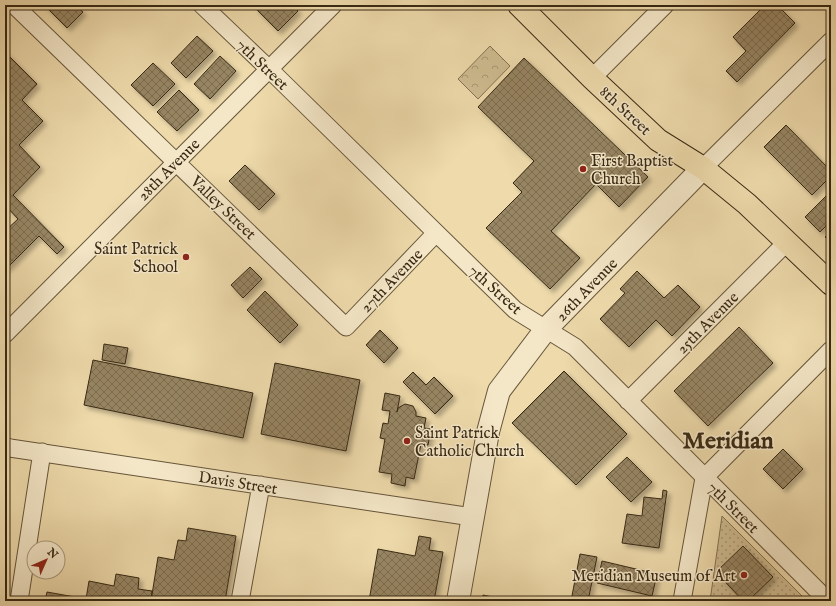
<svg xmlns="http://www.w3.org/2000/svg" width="836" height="606" font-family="'IM FELL English',serif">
  <defs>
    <pattern id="grass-dots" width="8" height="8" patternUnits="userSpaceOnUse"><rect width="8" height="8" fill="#cfbc91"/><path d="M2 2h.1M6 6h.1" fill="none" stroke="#a99975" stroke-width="1.8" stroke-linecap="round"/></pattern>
    <pattern id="forest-crowns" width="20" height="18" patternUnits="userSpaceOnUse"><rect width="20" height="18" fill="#cfbc91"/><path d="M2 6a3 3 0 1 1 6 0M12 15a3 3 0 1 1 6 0" fill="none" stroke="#a99975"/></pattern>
    <pattern id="building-cross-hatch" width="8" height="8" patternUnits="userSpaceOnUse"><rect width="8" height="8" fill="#978563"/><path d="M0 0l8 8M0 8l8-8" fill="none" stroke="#7c6d50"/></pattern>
    <filter id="shadow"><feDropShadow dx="3.5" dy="3.5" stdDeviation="2" flood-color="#0004"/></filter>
  </defs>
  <rect width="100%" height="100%" fill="#eedaab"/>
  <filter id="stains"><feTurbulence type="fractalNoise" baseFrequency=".005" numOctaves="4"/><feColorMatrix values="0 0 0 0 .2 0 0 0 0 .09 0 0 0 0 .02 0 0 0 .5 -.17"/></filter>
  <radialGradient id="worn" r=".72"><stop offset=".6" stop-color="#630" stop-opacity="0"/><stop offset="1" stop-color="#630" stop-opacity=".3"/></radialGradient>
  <path fill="url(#grass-dots)" stroke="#847252" d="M722,516L807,601H710Z"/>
  <path fill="url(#forest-crowns)" stroke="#847252" d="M490,46L510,66L478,99L458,79Z"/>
  <path fill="url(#building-cross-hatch)" stroke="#382914" filter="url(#shadow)" d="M44,5H75L83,12L67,28Z
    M257,5H292L298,11L278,31L255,8Z
    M765,5H777L795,23L737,82L726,71L746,51L733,37Z
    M197,36L213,51L186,78L171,63Z
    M5,52L37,84L22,100L43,121L19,145L40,167L13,195L64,247L57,254L39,236L5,270V231L18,219L5,205Z
    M220,56L236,71L210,99L194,84Z
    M524,58L648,177L619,207L596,184L551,231L580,258L550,289L486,228L522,192L513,183L534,161L478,107Z
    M153,63L175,84L153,106L131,85Z
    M179,90L199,110L177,131L157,112Z
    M786,125L831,171V176L812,195L764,147Z
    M245,165L275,194L259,210L229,181Z
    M831,191V221L820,232L805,217Z
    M831,231V243L825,237Z
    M250,267L262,279L243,298L231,285Z
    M637,271L664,298L678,285L700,307L672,336L656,320L629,347L600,319L625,293L620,289Z
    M265,291L298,325L280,343L247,310Z
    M739,327L773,363L708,426L674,391Z
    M380,330L398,348L384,363L366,345Z
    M104,344L128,348L125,364L102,360Z
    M93,360L253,393L243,438L84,405Z
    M275,363L360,380L346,451L261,434Z
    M564,371L627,434L576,485L512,423Z
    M413,372L426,385L434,377L453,396L435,414L403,382Z
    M385,393L400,396L397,412L398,408L405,404L413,406L416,412V416L426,418L424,428L431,429L428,445L421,444L414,479L406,477L405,486L391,483L392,474L379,472L385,439L380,438L383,423L388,424L390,411L382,410Z
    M783,449L803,469L783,489L763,469Z
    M627,457L652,482L631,502L606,477Z
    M663,490L667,491L659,548L622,543L627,514L642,516L644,497L662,499Z
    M188,528L236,536L225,601H151L158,557L174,560L178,540L186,541Z
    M419,536L431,538L429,550L443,552L434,601H369L378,549L415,556Z
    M743,546L773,577L748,601H743L716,572Z
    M580,554L597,557L588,601H571Z
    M602,561L657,574L652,596L597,583Z
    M116,574L139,578L138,589L152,591L151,601H45L47,592L86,599L89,581L114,586Z
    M483,595L511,601H482Z"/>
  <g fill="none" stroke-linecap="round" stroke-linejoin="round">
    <defs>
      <path id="minor" d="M14,5L346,327L436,233
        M202,5L268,68L515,310L575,347L828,601
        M592,78L665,5
        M703,168L831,41
        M5,334L333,5
        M628,401L787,242
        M5,446L10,448L472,517
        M19,601L42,452
        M240,601L261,485
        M682,601L704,478L831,350"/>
      <path id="tertiary" d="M458,601L488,432L499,391L546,329L703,168"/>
      <path id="primary" d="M519,5L592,78L658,140L703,168L747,204L831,284"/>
    </defs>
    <use href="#minor" stroke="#66553a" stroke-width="19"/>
    <use href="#tertiary" stroke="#66553a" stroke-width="24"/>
    <use href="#primary" stroke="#382914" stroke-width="24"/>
    <use href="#minor" stroke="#f4e7c8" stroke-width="17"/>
    <use href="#tertiary" stroke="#f4e7c8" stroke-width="22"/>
    <use href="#primary" stroke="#eedaab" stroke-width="22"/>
  </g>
  <g fill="#8f2418" stroke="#f4e7c8" stroke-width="1.5">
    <circle cx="583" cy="169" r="4"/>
    <circle cx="186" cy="257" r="4"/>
    <circle cx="407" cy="441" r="4"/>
    <circle cx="744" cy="575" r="4"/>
  </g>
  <g text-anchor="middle" stroke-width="3" stroke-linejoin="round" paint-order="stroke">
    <g font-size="16" fill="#382914" stroke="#f4e7c8">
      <text transform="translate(263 64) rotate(44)" y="6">7th Street</text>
      <text transform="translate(626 110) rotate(43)" y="6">8th Street</text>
      <text transform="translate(168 169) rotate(-45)" y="6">28th Avenue</text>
      <text transform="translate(224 207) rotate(44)" y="6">Valley Street</text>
      <text transform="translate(391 280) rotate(-46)" y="6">27th Avenue</text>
      <text transform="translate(496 289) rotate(42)" y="6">7th Street</text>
      <text transform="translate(586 289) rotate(-46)" y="6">26th Avenue</text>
      <text transform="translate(707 322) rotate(-45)" y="6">25th Avenue</text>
      <text transform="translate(238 482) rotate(9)" y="6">Davis Street</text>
      <text transform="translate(734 507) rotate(45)" y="6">7th Street</text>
    </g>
    <g font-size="16" fill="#382914" stroke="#f4e7c8" text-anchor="start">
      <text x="591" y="166">First Baptist<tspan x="591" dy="18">Church</tspan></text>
      <text x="178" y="254" text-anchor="end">Saint Patrick<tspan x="178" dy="18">School</tspan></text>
      <text x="415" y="438">Saint Patrick<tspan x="415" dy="18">Catholic Church</tspan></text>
      <text x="736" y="581" text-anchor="end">Meridian Museum of Art</text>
    </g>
    <g font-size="24" font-weight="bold" fill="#382914" stroke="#f4e7c8">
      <text x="728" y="448">Meridian</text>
    </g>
  </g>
  <rect width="836" height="606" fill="none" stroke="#eedaab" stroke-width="20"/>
  <rect x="6" y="6" width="824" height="594" fill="none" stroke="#382914" stroke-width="2"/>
  <rect x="10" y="10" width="816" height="586" fill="none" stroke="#382914"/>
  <g transform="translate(46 560) rotate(45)"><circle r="19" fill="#f4e7c8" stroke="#a99b80"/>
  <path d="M0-3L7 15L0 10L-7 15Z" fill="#8f2418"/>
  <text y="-6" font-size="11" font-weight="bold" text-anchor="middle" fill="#382914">N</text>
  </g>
  <rect width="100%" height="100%" filter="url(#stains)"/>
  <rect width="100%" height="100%" fill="url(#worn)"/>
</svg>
